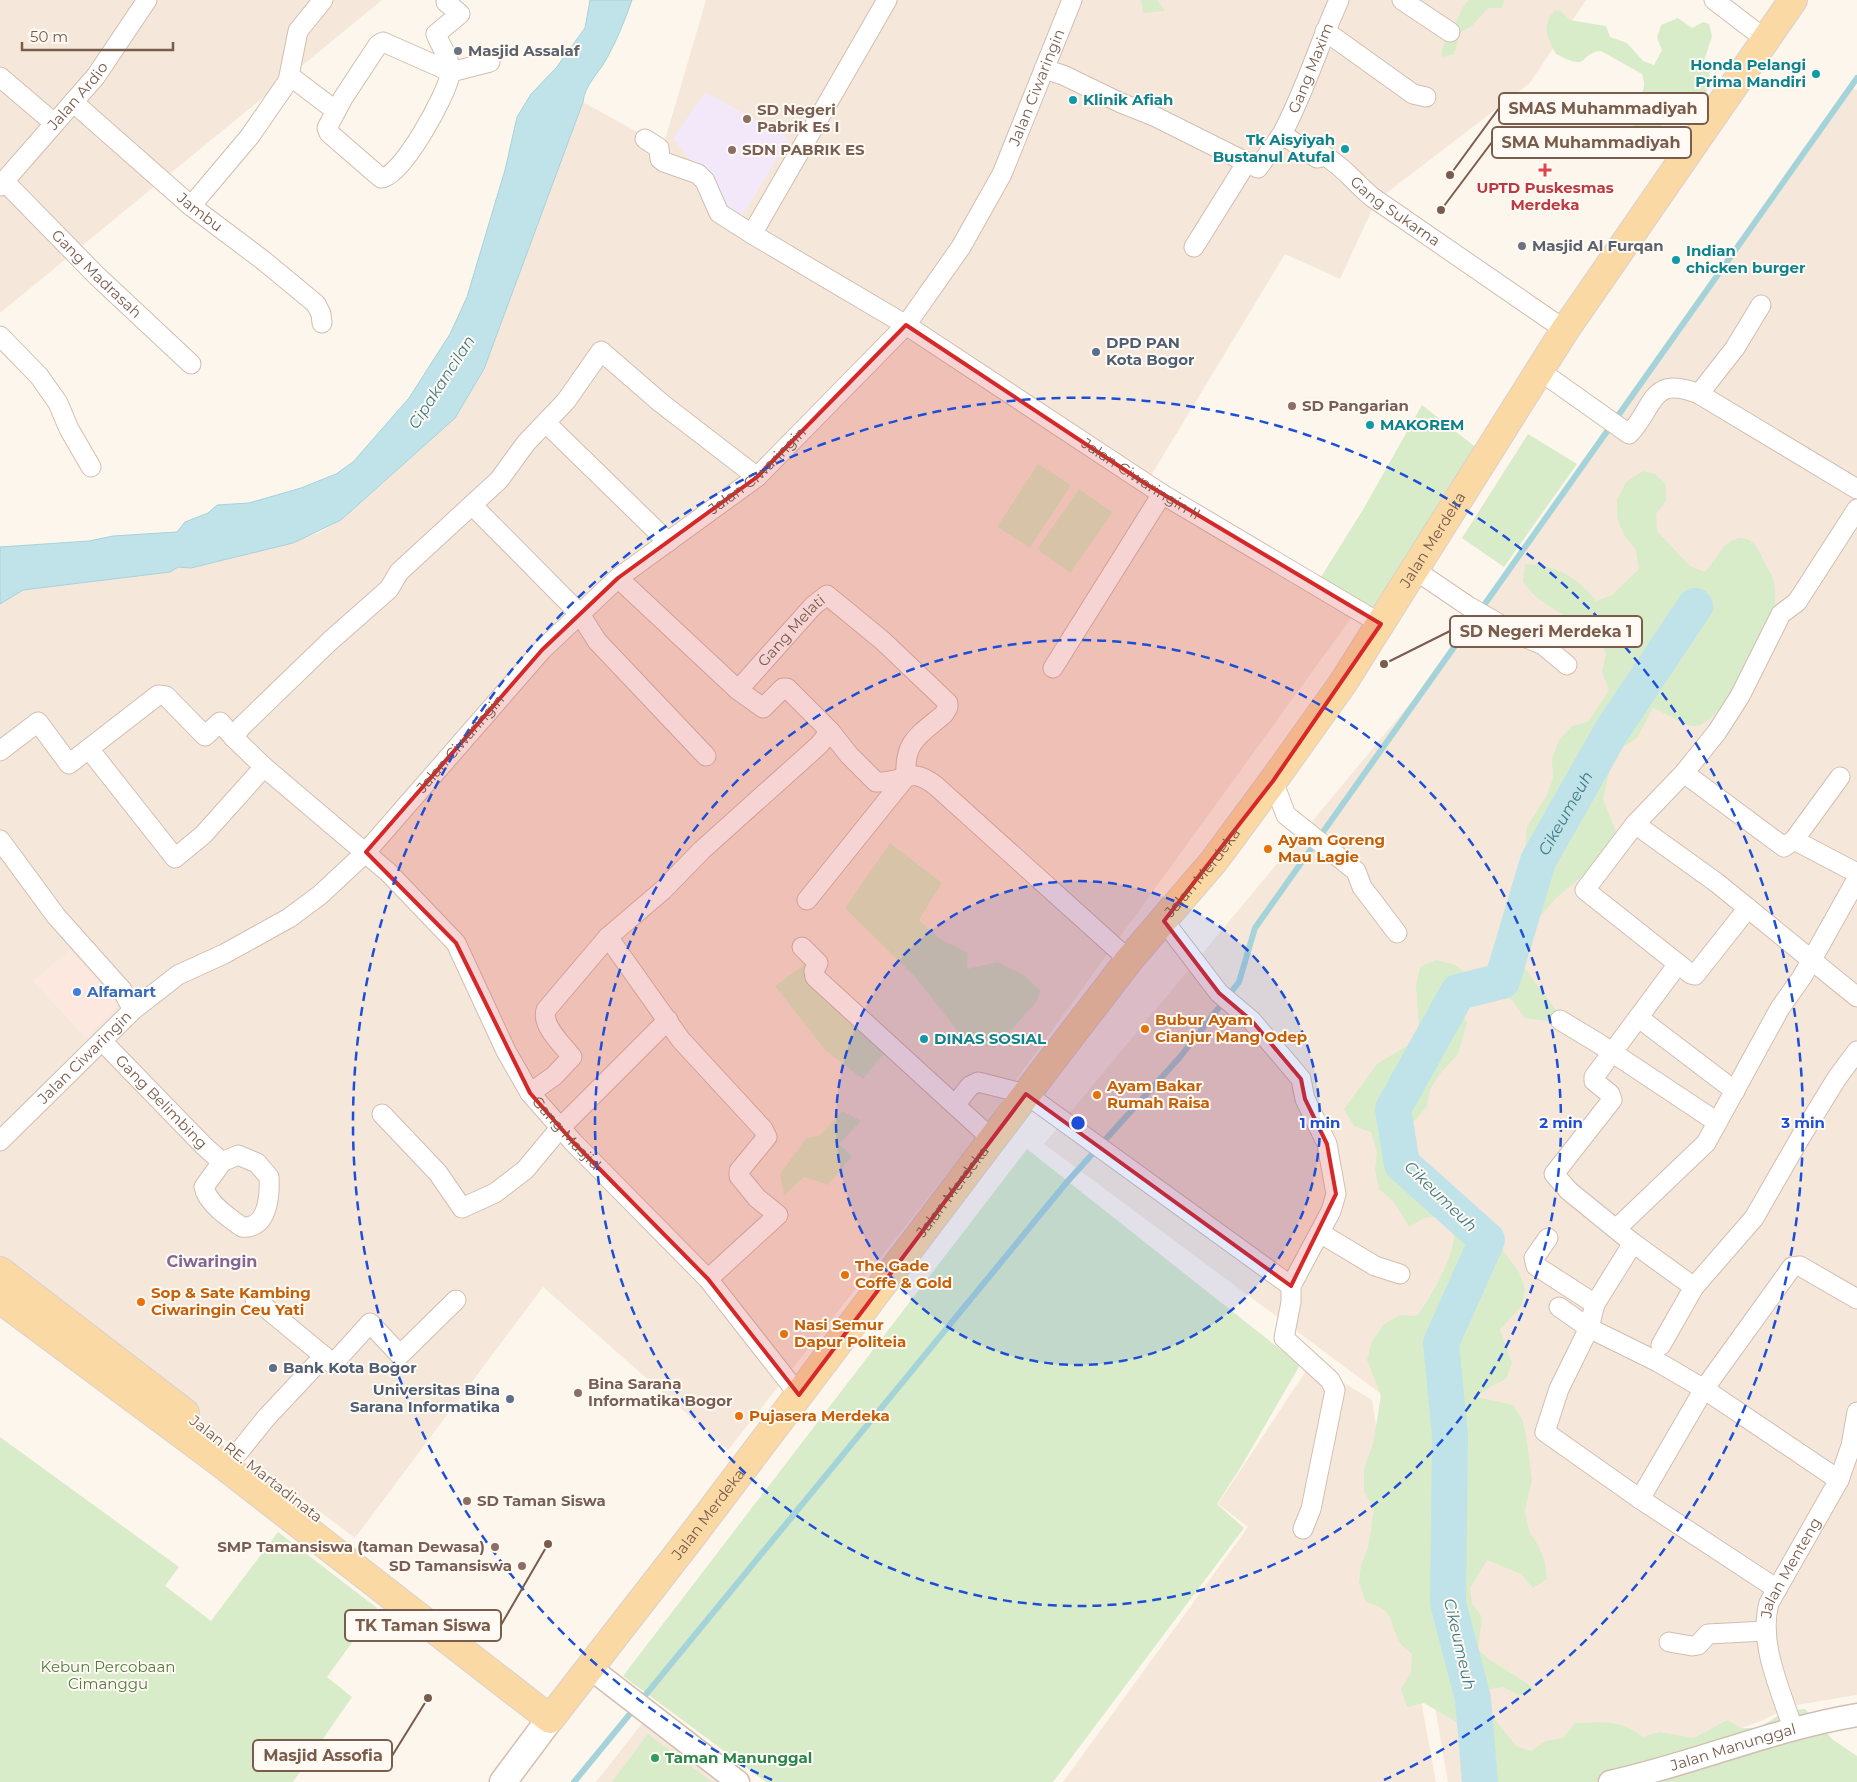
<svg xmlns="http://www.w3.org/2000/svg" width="1857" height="1782" font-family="Montserrat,sans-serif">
  <rect width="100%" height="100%" fill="#fdf6ec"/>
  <path fill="#f5e8da" d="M0,0H382L0,313Z
    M706,0H1586L1529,84L1376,201L1340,279L1285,254L1146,484L1352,617L1016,1080L988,1122L728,1450L543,1287L355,1538L0,1271V604L23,590L169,572L178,567L191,568L231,559L318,533L341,520L455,418L484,369L583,102L637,132L660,157Z
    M1853,89L1857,90V1695L1791,1706L1763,1720L1678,1752L1569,1782H1448L1380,1393L1044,1144L1462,641L1468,628Z
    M1311,1363L1372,1400L1408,1630L1436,1782H1063L1248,1527L1218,1504Z
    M651,1712L743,1782H596Z"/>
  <path fill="#fde8e0" d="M70,950L120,1004L86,1038L33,981Z"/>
  <path fill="#f3e8fa" d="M705,92L789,139L742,216L714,200L720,189L709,183L707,171L693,162L673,139Z"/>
  <path fill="#d8ecc9" d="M1141,0H1157L1165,11L1143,13Z
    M1469,0H1505L1501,8H1488L1472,26L1461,32L1454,54L1442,57C1442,37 1450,36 1457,20C1461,11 1462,7 1469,0Z
    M1555,10L1561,11L1569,20L1606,26L1610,37L1627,43L1643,61L1654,65L1662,50L1657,38L1661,25L1678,18L1692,28L1703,22L1709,24L1712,36L1704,61L1710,71L1706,94L1689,101L1676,102L1670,104C1663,117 1668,123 1653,134C1639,134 1631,126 1625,114C1632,99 1650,96 1642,74L1601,51C1578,53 1591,73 1556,54C1547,38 1541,25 1555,10Z
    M1422,405L1487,456L1381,624L1316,585L1364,508Z
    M1528,434L1577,464L1504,567L1462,538Z
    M1038,464L1071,485L1030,548L997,527Z
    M1643,471L1655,474L1666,485V501L1656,514L1657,531L1690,566L1705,572C1713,563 1722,545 1733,540C1753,531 1760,553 1767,567C1769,571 1773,576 1774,581C1775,592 1776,601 1774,611C1761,636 1724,724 1695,726C1686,727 1664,712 1653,708L1637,738L1623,747L1612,760L1603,799L1616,832L1611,849L1592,868L1556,898L1538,919L1533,931L1532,946L1524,967L1556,1010L1554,1022L1525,1018L1510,998L1496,993L1460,1008L1467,1023L1458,1054L1439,1075L1430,1090L1427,1106L1405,1132L1401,1148L1406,1180L1452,1202L1476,1225L1487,1240L1499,1245L1519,1272L1525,1289L1522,1305L1500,1330L1512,1363L1506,1379L1490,1387L1477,1397L1513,1405L1522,1419L1526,1434L1532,1480L1525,1511L1529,1531L1538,1545L1545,1562L1547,1579L1533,1588L1521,1574L1487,1560L1470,1588L1472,1603L1482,1617L1478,1650C1495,1665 1516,1675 1535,1689L1519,1695L1503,1687L1485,1690V1707L1516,1746L1531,1751L1546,1741L1563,1738L1575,1723C1603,1722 1620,1719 1643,1737L1659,1732L1694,1738L1727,1720L1741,1728H1758L1788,1710L1805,1709L1832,1739L1857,1756V1782H1463L1472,1752L1471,1734L1455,1721L1424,1703L1407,1707L1401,1689L1411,1673L1412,1654C1407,1650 1400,1645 1398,1639C1388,1616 1393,1610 1366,1602L1359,1583L1361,1565L1368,1548L1374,1510L1364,1491V1468L1373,1444L1381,1395L1367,1360L1372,1341L1384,1324L1400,1315L1417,1316C1428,1302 1459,1249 1453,1232C1451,1226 1445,1220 1442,1215L1424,1218L1409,1227L1394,1202L1379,1189L1375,1170L1377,1151L1371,1132L1354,1126L1344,1109L1377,1064L1408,1045L1419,1027L1416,987L1420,967L1436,960L1453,964L1467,973L1484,970L1496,956L1500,939L1520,906L1527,827L1547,795L1553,778L1552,759L1559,740L1572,726L1588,722L1609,690L1602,672L1606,654L1599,635L1585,620L1567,617L1550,607L1535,596L1523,582L1525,564C1555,565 1577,576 1596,601L1612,595L1639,569L1636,550L1624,535L1617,518V500L1626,482Z
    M1079,489L1113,512L1070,573L1037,549Z
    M890,843L942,883L919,920L942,940L968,953L967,969L998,962L1024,975L1041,991L1035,1004L994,1048L963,1038L916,978L845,908Z
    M808,962L888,1049L863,1079L825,1050L775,986Z
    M842,1111L861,1121L839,1144L852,1156L828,1185L804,1177L784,1196L780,1174L806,1138L819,1136Z
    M1027,1149L1300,1365L1242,1465L1217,1504L1244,1528L1053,1782H766L623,1676Z
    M0,1437L179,1567L165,1586L211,1621L278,1532L377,1608L327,1677L352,1697L293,1782H0Z
    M648,1734L712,1782H612Z"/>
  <path fill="#bfe3e8" stroke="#a5d3da" d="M590,0H632C625,20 617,40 607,58C598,75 585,84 583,102L484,369L455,418L341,520L293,543L191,568L178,567L170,572L23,590L0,604V547L89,541L113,536L177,532L185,522L208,513L217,505L249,503L301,488L336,474L353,462L409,398L450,334L467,297L505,170L517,117L531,94L556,68L585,28Z"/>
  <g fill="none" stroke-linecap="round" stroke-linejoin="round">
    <path stroke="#a5d3da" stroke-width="6" d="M1482,608L1857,78
      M574,1782L1067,1182L1180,1057L1239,982L1255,928L1474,619"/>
    <path stroke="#bfe3e8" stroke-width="36" id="s1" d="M1480,1782L1473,1699L1448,1603L1450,1436L1441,1343L1487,1240L1402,1164L1393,1109L1458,992L1502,981L1538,861L1611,732L1695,606"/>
    <defs>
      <g id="minor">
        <path d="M448,0L446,2L460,14L436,34C440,46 452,60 450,74C448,93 400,180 381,178L329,133L327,128L343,98L378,45L383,42L451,72L490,62"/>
        <path id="s2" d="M887,0L752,234L906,325L1162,494L1381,624"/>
        <path d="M1402,0L1450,32"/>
        <path d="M1714,0L1765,39"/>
        <path d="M1325,31L1413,94L1426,97"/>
        <path id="s3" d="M1044,69L1063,75L1121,103L1156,117L1258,168L1282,134L1317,158L1325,156C1344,167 1355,183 1372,197L1565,330"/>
        <path d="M290,76L336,111"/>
        <path d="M0,77L54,123"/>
        <path id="s4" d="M73,102L191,206L264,261L316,304L321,314L322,323"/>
        <path id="s5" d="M1282,134C1305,91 1319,44 1339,0"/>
        <path d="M645,139L659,148L660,159L664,162L698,174L705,181L719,213L752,234"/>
        <path id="s6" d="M4,181L97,276L191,364"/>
        <path id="s7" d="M0,186L96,76L147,0"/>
        <path d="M191,206L250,136L288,81L298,31L323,0"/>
        <path d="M1194,247L1247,162"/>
        <path d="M0,336L39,376L58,403L69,429L91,467"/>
        <path d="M1540,371L1629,434C1655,408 1649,374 1699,394L1857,489"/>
        <path d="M1699,394L1735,348L1761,305"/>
        <path d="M546,423L668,542"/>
        <path d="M472,505L580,614L597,641L706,756"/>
        <path d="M1415,570L1468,606L1517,634L1543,645L1567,665"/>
        <path id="s8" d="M618,578L738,690L813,606L827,595L883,641L948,703V707L944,714C918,736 904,741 906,777L807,900"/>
        <path d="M1053,668L1162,494"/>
        <path d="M738,690L763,708L783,688H787L830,731"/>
        <path id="s9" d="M234,738L264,767L389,873L456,943L506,1051L530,1093L573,1142L708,1279L799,1395"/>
        <path d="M89,749L175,858L203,835L264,767"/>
        <path d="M0,751L38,722L69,764L158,695L166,696L205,736L220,722L234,738L241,727L330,641L389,589L399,572L499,480L526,443L566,401L601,351L661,403L757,477"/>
        <path d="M1684,773L1784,847L1794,840L1840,777"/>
        <path d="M1273,781L1286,815L1356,871L1362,887L1397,933"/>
        <path d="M1635,824L1717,883L1857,997"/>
        <path d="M0,840L56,916L122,990L133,1010"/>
        <path d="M1794,840L1857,873"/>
        <path d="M1748,908L1695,975L1691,974L1585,890L1635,824L1684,773L1717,732L1740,696L1781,614L1797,602L1857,509"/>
        <path d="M1164,921L1219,993L1252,1021L1301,1079L1305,1099L1327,1144L1336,1194L1331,1211L1291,1286V1302L1284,1338L1330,1380L1335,1390L1311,1509L1303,1529"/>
        <path d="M608,937L681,1040L763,1129L767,1137L739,1171V1176L757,1198L778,1215L708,1279"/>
        <path d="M802,947L818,963L814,971L815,977L992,1139"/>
        <path d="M1678,964L1594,1077V1081L1610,1094L1612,1100L1554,1174L1569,1191L1633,1243L1694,1287"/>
        <path d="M1639,1018L1735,1091"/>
        <path d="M1560,1020L1598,1043L1717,1122"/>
        <path id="s10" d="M102,1041L204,1146L222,1162L238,1155L257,1163L269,1177C270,1195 268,1230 242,1227C229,1218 207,1203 204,1187L222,1162"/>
        <path d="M530,1093L554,1076L572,1057C563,1045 541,1026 546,1010L608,937L663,890L702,850L819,745L830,731L849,755L876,782C906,783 909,765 936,786L1129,960"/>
        <path d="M955,1105L970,1086L978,1082L1026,1094L1291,1286"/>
        <path d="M382,1114L438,1173L462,1208L495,1193L525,1170L560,1128L668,1020"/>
        <path id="s11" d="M0,1141L133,1010L178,975L224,954L289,918L320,895L366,852L542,650L618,578L757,477L906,325L961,247L1002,174L1072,0"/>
        <path d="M1616,1229L1706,1143L1780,1008L1802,977L1857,879"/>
        <path d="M1320,1233L1375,1266L1400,1274"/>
        <path d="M1548,1238L1534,1258L1536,1266L1595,1304"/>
        <path d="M1633,1243L1595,1304L1589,1328L1559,1389L1545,1432L1640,1499L1777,1589"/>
        <path d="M255,1299L324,1356"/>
        <path d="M1559,1307L1589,1328L1658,1362L1704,1389L1839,1480"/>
        <path d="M1661,1345L1694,1287L1754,1218L1800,1138L1837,1078L1857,1051"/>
        <path d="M237,1454L266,1418L324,1356L333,1364L370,1323L400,1355L456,1300"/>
        <path d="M1640,1499L1704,1389L1792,1267L1800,1266L1857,1299"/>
        <path d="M1669,1642L1692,1646L1698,1645L1708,1634L1766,1631"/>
        <path id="s12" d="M1793,1729C1781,1690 1758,1644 1769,1603L1839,1480L1851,1446L1857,1412"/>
      </g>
      <g id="tertiary">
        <path d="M589,1667L738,1782"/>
        <path id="s13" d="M1610,1782C1693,1764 1773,1729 1857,1715"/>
      </g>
      <path id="secondary" d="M503,1782L550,1719"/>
      <g id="primary">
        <path d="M0,1271L185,1413"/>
        <path id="s14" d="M0,1299L218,1461L550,1719L692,1536L1053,1059L1129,960L1214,861L1273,781L1343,683L1565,330L1793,0"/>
      </g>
    </defs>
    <use href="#minor" stroke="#d1beb0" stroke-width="21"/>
    <use href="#tertiary" stroke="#d1beb0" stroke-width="25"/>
    <use href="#secondary" stroke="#d6c0b0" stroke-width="29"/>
    <use href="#primary" stroke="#dad1cd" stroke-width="30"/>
    <use href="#minor" stroke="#fff" stroke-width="19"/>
    <use href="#tertiary" stroke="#fff" stroke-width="22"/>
    <use href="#secondary" stroke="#fff" stroke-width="26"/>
    <use href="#primary" stroke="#fbd9a5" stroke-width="28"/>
  </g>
  <path fill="#d62828" fill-opacity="0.2" stroke="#d62828" stroke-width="4" stroke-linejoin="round" d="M906,325L1146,484L1381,624L1273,781L1164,921L1219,993L1252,1021L1301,1079L1305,1099L1327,1144L1336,1194L1291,1286L1026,1094L799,1395L708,1279L573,1142L530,1093L456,943L366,852L542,650L618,578L757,477Z"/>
  <circle cx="1078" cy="1123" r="242" fill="#1d4ed8" fill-opacity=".12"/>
  <g fill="none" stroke="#1d4ed8" stroke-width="2.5" stroke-dasharray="9 6">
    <circle cx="1078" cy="1123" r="242"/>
    <circle cx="1078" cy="1123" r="483"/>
    <path d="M772 1780A725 725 0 1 1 1384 1780"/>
  </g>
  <g fill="#6b7280" stroke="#fffaf3" stroke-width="2">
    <circle cx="458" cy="51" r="5"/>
    <circle cx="1522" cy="246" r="5"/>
  </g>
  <g fill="#0f9aa8" stroke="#fffaf3" stroke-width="2">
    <circle cx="1816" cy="74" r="5"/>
    <circle cx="1073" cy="100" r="5"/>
    <circle cx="1345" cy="149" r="5"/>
    <circle cx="1676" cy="260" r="5"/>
    <circle cx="1370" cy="425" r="5"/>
    <circle cx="924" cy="1039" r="5"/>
  </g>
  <g fill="#8d6e63" stroke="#fffaf3" stroke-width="2">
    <circle cx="747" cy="119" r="5"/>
    <circle cx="732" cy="150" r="5"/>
    <circle cx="1292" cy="406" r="5"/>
    <circle cx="578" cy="1393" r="5"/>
    <circle cx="467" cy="1501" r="5"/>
    <circle cx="495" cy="1547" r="5"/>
    <circle cx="522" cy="1566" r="5"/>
  </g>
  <path fill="#e0444e" stroke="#fffaf3" stroke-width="2" d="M1542.5 162.5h5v5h5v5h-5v5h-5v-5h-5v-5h5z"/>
  <g fill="#5c6f8a" stroke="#fffaf3" stroke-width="2">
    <circle cx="1096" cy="352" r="5"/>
    <circle cx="273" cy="1368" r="5"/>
    <circle cx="510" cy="1399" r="5"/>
  </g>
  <g fill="#e8710a" stroke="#fffaf3" stroke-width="2">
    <circle cx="1268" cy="849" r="5"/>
    <circle cx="1145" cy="1029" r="5"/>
    <circle cx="1097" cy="1095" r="5"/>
    <circle cx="845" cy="1275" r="5"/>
    <circle cx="141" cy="1302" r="5"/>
    <circle cx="784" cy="1334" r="5"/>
    <circle cx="739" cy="1416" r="5"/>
  </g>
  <circle fill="#3f7fe0" stroke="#fffaf3" stroke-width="2" cx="77" cy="992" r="5"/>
  <circle fill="#2e9e5b" stroke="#fffaf3" stroke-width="2" cx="655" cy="1758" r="5"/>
  <g text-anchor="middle" stroke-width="4" stroke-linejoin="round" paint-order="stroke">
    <g font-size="15" font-weight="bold" fill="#5b616d" stroke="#fffaf3" text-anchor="start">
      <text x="468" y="56">Masjid Assalaf</text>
      <text x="1532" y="251">Masjid Al Furqan</text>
    </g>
    <g font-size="15" font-weight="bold" fill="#0d838f" stroke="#fffaf3" text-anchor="start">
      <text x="1806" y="70" text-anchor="end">Honda Pelangi<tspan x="1806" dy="17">Prima Mandiri</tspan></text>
      <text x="1083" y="105">Klinik Afiah</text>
      <text x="1335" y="145" text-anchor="end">Tk Aisyiyah<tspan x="1335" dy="17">Bustanul Atufal</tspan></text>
      <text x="1686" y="256">Indian<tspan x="1686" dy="17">chicken burger</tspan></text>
      <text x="1380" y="430">MAKOREM</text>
      <text x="934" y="1044">DINAS SOSIAL</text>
    </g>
    <g font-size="15" fill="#7a5c4d" stroke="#fffaf3">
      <text dy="5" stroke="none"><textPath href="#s5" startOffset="72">Gang Maxim</textPath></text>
      <text dy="5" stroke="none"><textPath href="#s11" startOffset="1500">Jalan Ciwaringin</textPath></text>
      <text dy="5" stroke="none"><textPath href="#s7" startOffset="119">Jalan Ardio</textPath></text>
      <text dy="5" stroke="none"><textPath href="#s3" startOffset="418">Gang Sukarna</textPath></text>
      <text dy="5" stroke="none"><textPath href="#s4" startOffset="168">Jambu</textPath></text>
      <text dy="5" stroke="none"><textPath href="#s6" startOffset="131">Gang Madrasah</textPath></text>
      <text dy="5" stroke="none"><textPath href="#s11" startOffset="1019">Jalan Ciwaringin</textPath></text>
      <text dy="5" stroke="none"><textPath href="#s2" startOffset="730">Jalan Ciwaringin II</textPath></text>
      <text dy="5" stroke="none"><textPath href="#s14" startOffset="2166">Jalan Merdeka</textPath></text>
      <text dy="5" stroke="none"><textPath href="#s8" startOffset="244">Gang Melati</textPath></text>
      <text dy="5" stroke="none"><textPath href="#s11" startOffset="614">Jalan Ciwaringin</textPath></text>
      <text dy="5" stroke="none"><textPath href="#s14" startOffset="1761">Jalan Merdeka</textPath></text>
      <text dy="5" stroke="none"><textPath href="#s11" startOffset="119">Jalan Ciwaringin</textPath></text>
      <text dy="5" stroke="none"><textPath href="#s10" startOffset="85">Gang Belimbing</textPath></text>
      <text dy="5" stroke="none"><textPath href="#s9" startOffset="524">Gang Masjid</textPath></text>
      <text dy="5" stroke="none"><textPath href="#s14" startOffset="1356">Jalan Merdeka</textPath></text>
      <text transform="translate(256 1469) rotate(38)" y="5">Jalan RE. Martadinata</text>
      <text dy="5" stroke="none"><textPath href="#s14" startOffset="951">Jalan Merdeka</textPath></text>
      <text dy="5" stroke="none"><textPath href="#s12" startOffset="171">Jalan Menteng</textPath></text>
      <text dy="5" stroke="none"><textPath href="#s13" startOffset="128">Jalan Manunggal</textPath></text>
    </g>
    <g font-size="15" font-weight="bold" fill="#785e54" stroke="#fffaf3" text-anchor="start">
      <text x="757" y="115">SD Negeri<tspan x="757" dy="17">Pabrik Es I</tspan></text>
      <text x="742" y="155">SDN PABRIK ES</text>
      <text x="1302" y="411">SD Pangarian</text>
      <text x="588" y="1389">Bina Sarana<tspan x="588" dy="17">Informatika Bogor</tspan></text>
      <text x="477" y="1506">SD Taman Siswa</text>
      <text x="485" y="1552" text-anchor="end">SMP Tamansiswa (taman Dewasa)</text>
      <text x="512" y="1571" text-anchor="end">SD Tamansiswa</text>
    </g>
    <g font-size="15" font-weight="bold" fill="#be3a42" stroke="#fffaf3">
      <text x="1545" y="193">UPTD Puskesmas<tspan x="1545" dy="17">Merdeka</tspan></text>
    </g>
    <g font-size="15" font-weight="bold" fill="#4e5e75" stroke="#fffaf3" text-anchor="start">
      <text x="1106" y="348">DPD PAN<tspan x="1106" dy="17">Kota Bogor</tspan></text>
      <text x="283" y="1373">Bank Kota Bogor</text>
      <text x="500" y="1395" text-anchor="end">Universitas Bina<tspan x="500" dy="17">Sarana Informatika</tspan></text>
    </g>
    <g font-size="15" font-weight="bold" fill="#c56008" stroke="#fffaf3" text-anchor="start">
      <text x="1278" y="845">Ayam Goreng<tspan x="1278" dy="17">Mau Lagie</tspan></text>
      <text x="1155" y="1025">Bubur Ayam<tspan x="1155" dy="17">Cianjur Mang Odep</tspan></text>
      <text x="1107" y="1091">Ayam Bakar<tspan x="1107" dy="17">Rumah Raisa</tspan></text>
      <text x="855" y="1271">The Gade<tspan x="855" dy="17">Coffe &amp; Gold</tspan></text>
      <text x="151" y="1298">Sop &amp; Sate Kambing<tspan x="151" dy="17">Ciwaringin Ceu Yati</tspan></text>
      <text x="794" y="1330">Nasi Semur<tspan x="794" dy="17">Dapur Politeia</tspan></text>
      <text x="749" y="1421">Pujasera Merdeka</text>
    </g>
    <g font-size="15" font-weight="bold" fill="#366cbe" stroke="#fffaf3" text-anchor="start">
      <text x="87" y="997">Alfamart</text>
    </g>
    <g font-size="15" fill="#537a41" stroke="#fffaf3">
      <text x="108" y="1672">Kebun Percobaan<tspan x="108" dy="17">Cimanggu</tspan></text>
    </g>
    <g font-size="15" font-weight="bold" fill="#27864d" stroke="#fffaf3" text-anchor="start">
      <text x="665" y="1763">Taman Manunggal</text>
    </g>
    <g font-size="16" font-style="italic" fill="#437c86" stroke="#fffaf3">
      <text transform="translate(441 382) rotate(-57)" y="6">Cipakancilan</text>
      <text dy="6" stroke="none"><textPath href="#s1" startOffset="1085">Cikeumeuh</textPath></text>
      <text transform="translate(1441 1196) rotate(44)" y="6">Cikeumeuh</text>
      <text transform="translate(1460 1644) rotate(77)" y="6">Cikeumeuh</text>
    </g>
    <g font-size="16" font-weight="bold" fill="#846695" stroke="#fffaf3">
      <text x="212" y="1267">Ciwaringin</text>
    </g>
  </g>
  <circle cx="1078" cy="1123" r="8" fill="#1d4ed8" stroke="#fffaf3" stroke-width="2.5"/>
  <g font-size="15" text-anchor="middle" font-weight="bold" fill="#1d4ed8" stroke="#fffaf3" stroke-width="4" stroke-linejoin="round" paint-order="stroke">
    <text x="1320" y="1128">1 min</text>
    <text x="1561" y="1128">2 min</text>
    <text x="1803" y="1128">3 min</text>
  </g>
  <path fill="none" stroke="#7a5c4d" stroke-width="2" d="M1450 175L1499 108M1441 210L1492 142M1384 664L1450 631M548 1544L501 1625M428 1698L392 1756"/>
  <g fill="#7a5c4d" stroke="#fffaf3" stroke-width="2">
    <circle cx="1450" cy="175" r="5"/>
    <circle cx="1441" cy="210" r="5"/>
    <circle cx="1384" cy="664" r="5"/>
    <circle cx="548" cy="1544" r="5"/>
    <circle cx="428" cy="1698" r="5"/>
  </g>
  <g fill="#fffaf3" stroke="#7a5c4d" stroke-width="2">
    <rect x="1499" y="93" width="209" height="31" rx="5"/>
    <rect x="1492" y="127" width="199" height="31" rx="5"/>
    <rect x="1450" y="616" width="192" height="31" rx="5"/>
    <rect x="345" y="1610" width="156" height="31" rx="5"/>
    <rect x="253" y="1740" width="139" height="31" rx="5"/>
  </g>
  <g font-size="16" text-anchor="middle" font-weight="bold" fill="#7a5c4d">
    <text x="1603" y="114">SMAS Muhammadiyah</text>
    <text x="1591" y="148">SMA Muhammadiyah</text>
    <text x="1546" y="637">SD Negeri Merdeka 1</text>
    <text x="423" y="1631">TK Taman Siswa</text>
    <text x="323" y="1761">Masjid Assofia</text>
  </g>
  <path d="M22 42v8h151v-8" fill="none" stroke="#7a5c4d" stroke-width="2.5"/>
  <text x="30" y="42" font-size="15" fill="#7a5c4d" stroke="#fffaf3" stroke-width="4" paint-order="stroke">50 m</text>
</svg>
